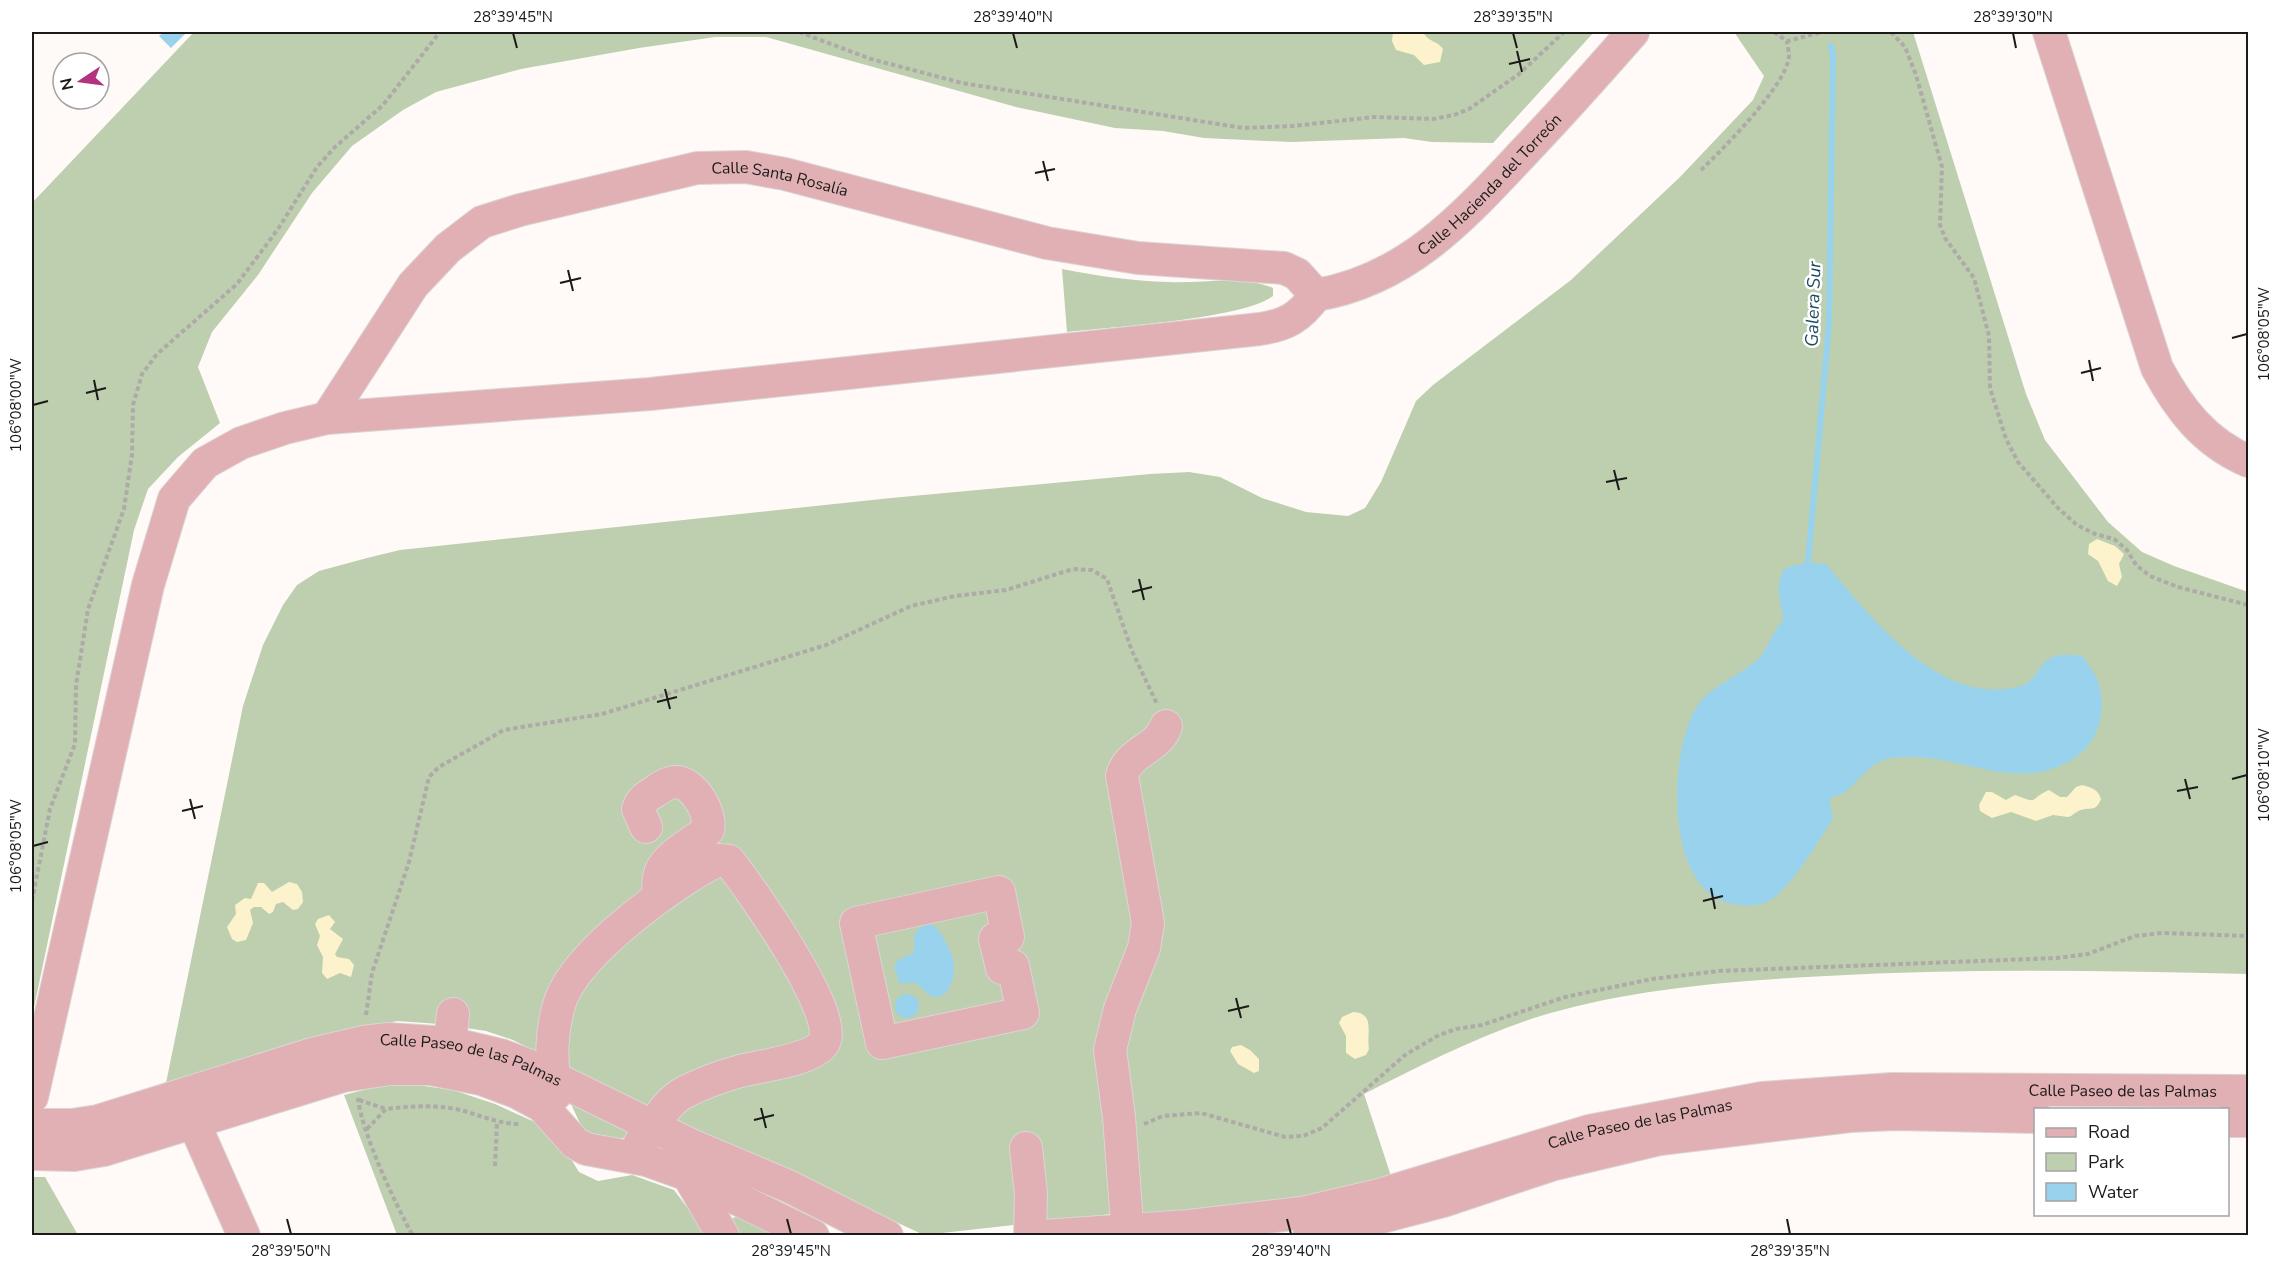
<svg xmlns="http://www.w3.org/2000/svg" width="2280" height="1267" font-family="'Nunito Sans',sans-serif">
  <rect width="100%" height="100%" fill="#fffaf8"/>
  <path fill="#bdcfae" d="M194,32H1594L1493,143L1432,142L1404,138L1291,142L1204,138L1163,131L1115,128L1016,107L766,37H715L639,48L521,69L436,92L403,110L352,146L312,193L258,275L212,332L198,367L220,423L178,457L148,489L134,530L32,1017V203Z
    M1734,32H1913L2026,394L2045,440L2108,522L2142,552L2174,566L2248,592V974C2107,971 1967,968 1826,976C1733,981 1637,988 1547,1014C1486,1032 1421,1065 1364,1094L1391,1176L1313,1199L1180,1217L1111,1214L924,1235L602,1086L513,1040L486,1031L439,1024L397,1021L318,1038L166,1083L243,706L263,645L283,605L297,585L319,571L367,558L400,550L891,498L1150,474L1189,472L1220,477L1262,498L1306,512L1348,516L1365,508L1381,482L1416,401L1433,385L1571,280L1680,177L1753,100L1764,76Z
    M1062,269C1097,276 1132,281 1168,282C1201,284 1242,274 1273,288V296C1243,319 1110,327 1067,332Z
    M417,1085L453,1090L495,1104L537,1123L563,1146L579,1172L598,1181L632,1175L674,1190L708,1235H397L344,1095L379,1086Z
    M571,1104L636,1123L627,1137L599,1143L583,1130Z
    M32,1177H45L78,1235H32Z
    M739,1216L792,1235H729L730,1219Z"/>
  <path fill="#fcf2cc" d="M1393,32H1423C1429,43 1437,40 1443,49L1440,62L1424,65L1414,55L1396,50L1392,41Z
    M2097,539L2115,546L2124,554L2119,564L2122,577L2117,586L2108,581L2098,561L2088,554L2089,544Z
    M2082,785C2092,788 2098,789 2101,799C2096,812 2091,807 2081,810C2076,811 2073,816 2068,817L2053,815L2036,821L2011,812L1992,818L1980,811L1979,805L1986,792H1992L2006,800L2015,795C2041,805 2028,799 2049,790L2060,797H2067L2076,787Z
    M289,882L297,884L302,892L303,902L298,909L293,910L283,902L276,904L273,912L269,914L261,907H254L250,910L253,923L246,940L237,942L232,939L227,927L236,914L235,905L245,898L251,899L258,883H264L272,892Z
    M329,915L335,922L330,929L343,939L335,954L337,957L349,959L354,965L351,977L340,973L327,979L322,973L323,957L317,945L320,936L315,924L318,919Z
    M1353,1012C1376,1013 1366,1034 1369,1049L1366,1055L1355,1059L1346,1053V1036L1339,1023L1342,1017Z
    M1241,1045L1250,1050L1259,1059V1071L1254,1073L1238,1064L1230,1051L1232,1047Z"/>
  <path fill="#99d2ec" d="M164,32H187L171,48L159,36Z
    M1808,562L1826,564C1870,616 1938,706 2017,687C2046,680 2032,648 2082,656C2100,677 2107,699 2098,727C2093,743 2082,755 2066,763C2015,790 1964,757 1911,757C1903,757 1892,757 1884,760C1868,765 1858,782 1845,792C1841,795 1835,796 1829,799L1833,818C1819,841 1791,888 1769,901C1757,907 1741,906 1729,903C1664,888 1668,749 1698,705C1709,688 1740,675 1756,661C1769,650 1771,632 1784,620C1780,601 1774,585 1785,568Z
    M931,924C941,930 950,948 953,959C956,970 952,997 936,997C927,996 924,989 917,984C913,982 905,984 899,983L894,967L898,960L914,953V935L923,925Z
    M895 1006a12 12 0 1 1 24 0a12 12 0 1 1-24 0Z"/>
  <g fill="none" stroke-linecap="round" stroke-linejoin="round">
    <path stroke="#99d2ec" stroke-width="6" d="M1808,562L1829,324L1833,55L1831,46"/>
    <defs>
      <g id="minor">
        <path d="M2049,32L2157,368C2179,409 2204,442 2248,461"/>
        <path id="s1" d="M1316,295C1408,280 1465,215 1526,150C1563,111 1598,72 1633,32"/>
        <path id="s2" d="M327,418L413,285L448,248L482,222L520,210L697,168L746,167L785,174L1047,243L1138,258L1284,268L1297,274L1316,295"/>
        <path d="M646,827L638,809C641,800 646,797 654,792C660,788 668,782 676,782C694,782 712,814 708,830C685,850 650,860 660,896"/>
        <path d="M999,892L1008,937L995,939L1002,968L1013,966L1023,1013L882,1043L856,923Z"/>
        <path d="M450,1043L453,1014"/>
        <path d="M556,1094C551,1061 550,1031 561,999C580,950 672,884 718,860L729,861C748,885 844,1019 823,1044C810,1061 757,1066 737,1072C719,1077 701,1084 685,1092C664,1103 655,1126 640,1143"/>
        <path d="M32,1097L148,585L174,499L205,463L241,443L285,428L327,418L650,394L1260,329C1287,325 1300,317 1316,295"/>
        <path d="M186,1105L244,1236"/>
        <path d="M2228,1121H2248"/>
        <path id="s3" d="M32,1125H72L98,1121L312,1054L363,1042L389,1039L450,1043L501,1055L530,1066L693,1146L788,1186L887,1236"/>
        <path d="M1026,1148L1031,1194L1030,1236"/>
        <path d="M32,1154L74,1155L104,1150L343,1076L390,1069H430L481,1079L516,1092L542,1106L575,1143L586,1149L646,1160L688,1175L813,1236"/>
        <path d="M688,1175L723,1236"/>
        <path id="s4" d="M1043,1236L1189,1226L1302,1213L1379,1195L1589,1131L1762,1098L1892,1089L2248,1091"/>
        <path d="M1128,1236L1119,1117L1110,1050L1120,1009L1144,948L1148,923L1122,776C1128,751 1159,749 1166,726"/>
        <path d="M1309,1236L1443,1201L1551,1165L1660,1139L1850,1116L1896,1114L2036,1117"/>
      </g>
    </defs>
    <use href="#minor" stroke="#dbd6d4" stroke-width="34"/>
    <path stroke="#aeaaa8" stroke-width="4" stroke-dasharray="4.5 3" stroke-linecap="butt" d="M799,32L871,59L962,83L1243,128L1293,126L1374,117L1433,119L1454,115L1469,109L1519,74L1564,32
      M1774,32L1787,41L1822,32
      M1891,32L1905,47L1916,75L1942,167L1940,225L1945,238L1974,278L1989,336L1990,388L2006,439L2018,462L2058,508L2077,525L2095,534L2114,539L2127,550L2136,565L2150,576L2178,587L2248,605
      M1701,170C1722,150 1789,83 1789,55C1789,51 1787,45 1787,41
      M32,901L50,809L75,744L76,685L88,609L124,509L132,454L133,405L142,374L157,354L237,284L278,229L317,167L335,147L383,105L440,32
      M366,1015L372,973L409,862L429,777L439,767L504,730L602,714L826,645L911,606L955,596L1006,590L1073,569L1092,570L1107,579L1132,651L1157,704
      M358,1098C362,1134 395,1203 413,1236
      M359,1100L386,1109
      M1144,1124L1163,1116L1201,1113L1285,1137L1303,1136L1322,1128L1405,1055L1439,1035L1456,1029L1482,1025L1565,997L1652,979L1719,971L2057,958L2088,954L2135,936L2162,933L2248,936
      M367,1129L386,1109C410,1106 432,1105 456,1109C478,1114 497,1124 520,1124
      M495,1166L497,1122"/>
    <use href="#minor" stroke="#e1b0b4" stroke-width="32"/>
  </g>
  <path fill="none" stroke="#1b1a19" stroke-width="2" d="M513,33L517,48M1013,33L1017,48M1513,33L1517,48M2013,33L2016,48M1517,51L1522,72M1509,64L1530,59M1043,161L1048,181M1035,173L1055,169M568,270L573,291M560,283L581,278M2232,338L2247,334M2089,360L2093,381M2081,373L2101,368M94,380L98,400M86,393L106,388M33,405L48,401M1614,470L1619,490M1606,482L1627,478M1139,579L1144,600M1132,592L1152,587M665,689L670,709M657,702L677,697M2185,779L2190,799M2232,779L2247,775M2177,791L2198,787M190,799L195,819M182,811L203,806M33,846L48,842M1711,888L1715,909M1703,901L1723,896M1236,998L1241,1018M1228,1011L1249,1006M761,1108L766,1128M754,1120L774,1115M287,1219L291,1234M787,1219L791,1234M1287,1219L1291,1234M1787,1219L1790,1234"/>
  <g text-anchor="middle" stroke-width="5" stroke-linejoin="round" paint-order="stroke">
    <g font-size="16" fill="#1b1a19" stroke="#fff">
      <text dy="6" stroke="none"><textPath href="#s2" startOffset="558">Calle Santa Rosalía</textPath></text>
      <text dy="6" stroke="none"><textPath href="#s1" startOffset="210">Calle Hacienda del Torreón</textPath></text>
      <text dy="6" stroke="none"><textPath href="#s3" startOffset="454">Calle Paseo de las Palmas</textPath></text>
      <text dy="6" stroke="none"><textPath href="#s4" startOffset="1096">Calle Paseo de las Palmas</textPath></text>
      <text dy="6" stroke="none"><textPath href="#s4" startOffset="610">Calle Paseo de las Palmas</textPath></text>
    </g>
    <g font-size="18" font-style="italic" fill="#1d4b5e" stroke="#fff">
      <text transform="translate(1813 304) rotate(-88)" y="6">Galera Sur</text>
    </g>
  </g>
  <rect width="2280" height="1267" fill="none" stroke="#ffffff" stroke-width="66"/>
  <rect x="2034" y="1108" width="195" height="108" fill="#ffffff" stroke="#a4a3a3" stroke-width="1.5"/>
  <rect x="2046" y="1128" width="30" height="9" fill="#e1b0b4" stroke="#a4a3a3" stroke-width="1.5"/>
  <text x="2088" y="1138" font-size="18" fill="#1b1a19">Road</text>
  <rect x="2046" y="1153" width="30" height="18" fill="#bdcfae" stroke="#a4a3a3" stroke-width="1.5"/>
  <text x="2088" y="1168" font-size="18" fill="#1b1a19">Park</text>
  <rect x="2046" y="1183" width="30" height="18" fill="#99d2ec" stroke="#a4a3a3" stroke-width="1.5"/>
  <text x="2088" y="1198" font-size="18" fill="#1b1a19">Water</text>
  <g transform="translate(81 81) rotate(257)"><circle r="28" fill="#ffffff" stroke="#a4a3a3" stroke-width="1.5"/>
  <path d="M0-4.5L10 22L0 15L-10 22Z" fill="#b4337e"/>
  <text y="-9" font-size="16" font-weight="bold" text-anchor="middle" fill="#1b1a19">N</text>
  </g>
  <rect x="33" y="33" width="2214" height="1201" fill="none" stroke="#1b1a19" stroke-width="2"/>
  <g font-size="15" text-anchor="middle" fill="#1b1a19">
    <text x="513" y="22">28°39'45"N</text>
    <text x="1013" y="22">28°39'40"N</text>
    <text x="1513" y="22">28°39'35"N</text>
    <text x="2013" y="22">28°39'30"N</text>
    <text transform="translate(2264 334) rotate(-90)" y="5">106°08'05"W</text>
    <text transform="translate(16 405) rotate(-90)" y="5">106°08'00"W</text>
    <text transform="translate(2264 775) rotate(-90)" y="5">106°08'10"W</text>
    <text transform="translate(16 846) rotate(-90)" y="5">106°08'05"W</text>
    <text x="291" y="1256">28°39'50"N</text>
    <text x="791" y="1256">28°39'45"N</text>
    <text x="1291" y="1256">28°39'40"N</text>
    <text x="1790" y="1256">28°39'35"N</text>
  </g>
</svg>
